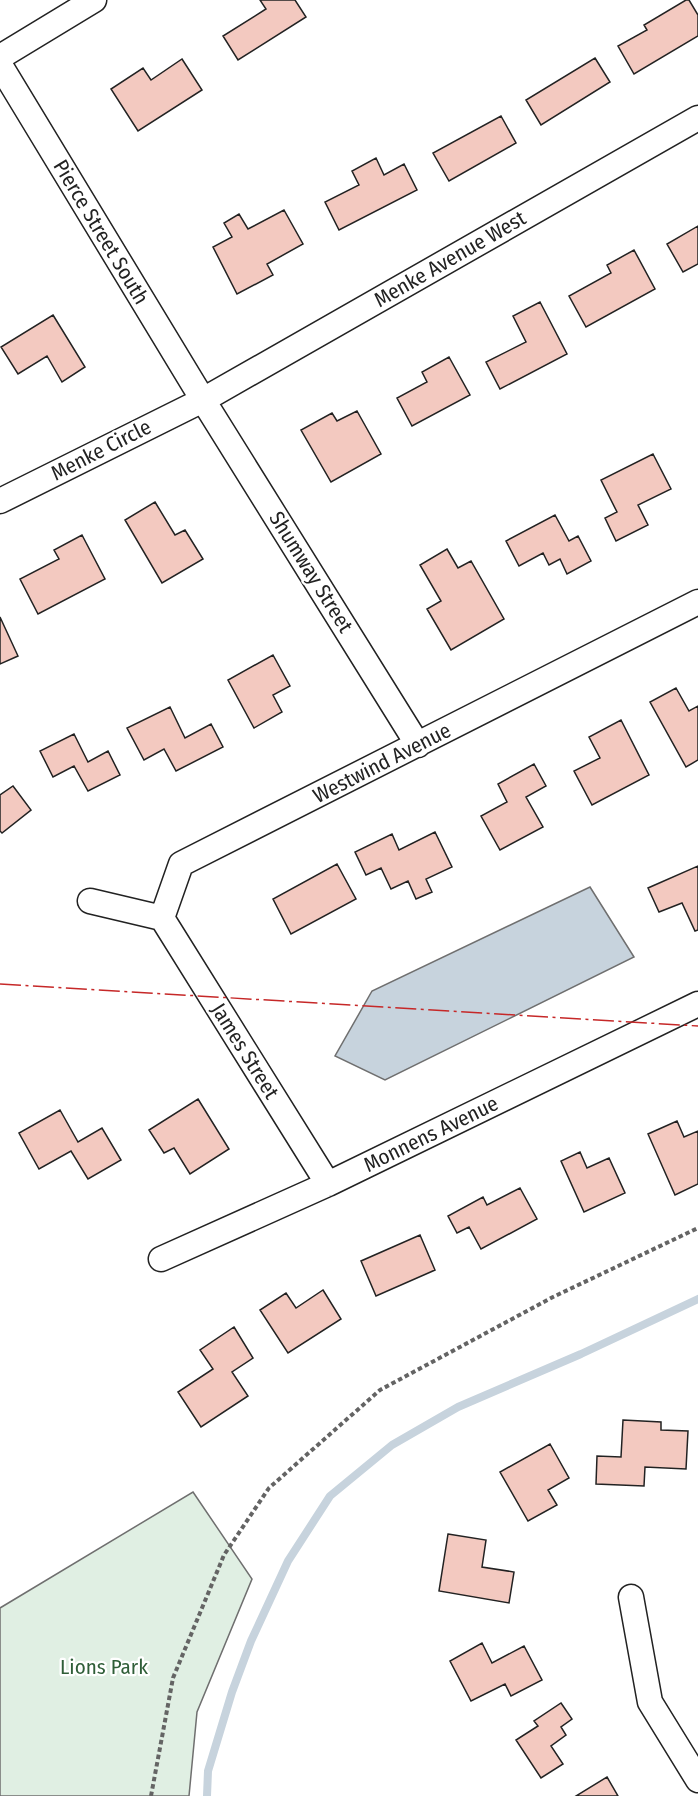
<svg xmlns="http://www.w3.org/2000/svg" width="698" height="1796" font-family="'Fira Sans Condensed',sans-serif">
  <rect width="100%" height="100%" fill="#fff"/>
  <path fill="#e0efe3" stroke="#6f6f6f" stroke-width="1.5" d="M193,1492L252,1579L197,1712L189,1796H0V1608Z"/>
  <path fill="#c7d3dd" stroke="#6f6f6f" stroke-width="1.5" d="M590,887L634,957L385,1080L335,1056L372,991Z"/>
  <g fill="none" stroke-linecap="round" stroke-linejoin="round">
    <path stroke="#c7d3dd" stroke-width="8" d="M207,1796L208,1771L232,1692L251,1641L288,1561L330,1496L392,1445L458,1407L581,1354L698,1299"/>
  </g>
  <path fill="#f3c9c0" stroke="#222" stroke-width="1.5" d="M260,0H295L306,17L238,60L223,36L266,9Z
    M686,0H689L698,15V36L634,74L618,46L647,30L644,25Z
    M595,58L610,82L541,125L526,100Z
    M182,59L202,90L138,131L111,89L143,68L151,80Z
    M501,116L516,143L449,181L433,153Z
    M376,158L384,175L404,164L417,190L339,230L325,202L359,185L352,171Z
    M284,210L303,244L267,264L273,275L237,294L213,247L232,237L224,223L239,214L248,229Z
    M698,226V264L683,272L667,244Z
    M634,250L655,289L586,327L569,296L611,273L607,265Z
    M540,302L567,354L500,389L486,362L526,342L513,316Z
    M53,315L85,367L62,382L47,356L18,374L1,347Z
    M449,357L470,395L412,426L397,398L427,382L422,372Z
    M357,411L381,454L331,482L301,430L332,413L337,421Z
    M653,454L671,489L638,505L648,525L616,541L605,518L617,512L601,480Z
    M155,502L175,535L185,530L203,559L162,583L125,520Z
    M555,515L569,541L578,536L591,561L567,574L560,559L549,565L543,553L519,566L506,541Z
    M82,535L105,579L38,614L20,579L59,559L54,550Z
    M447,549L458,568L471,561L504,619L451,650L427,609L441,601L420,565Z
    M0,617L18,656L0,664Z
    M273,655L290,686L273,695L282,712L254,728L228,680Z
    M676,688L689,711L698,706V760L686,767L650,702Z
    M170,707L185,738L211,724L223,747L176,771L164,749L144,760L127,728Z
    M621,720L649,775L592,805L574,771L600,758L589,737Z
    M74,734L88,762L108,751L120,775L88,791L74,766L53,777L40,751Z
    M534,764L546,786L526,797L543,827L500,850L481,816L507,802L498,784Z
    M13,786L31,810L2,833L0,831V795Z
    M435,832L452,867L426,879L432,892L416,899L408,881L391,889L381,868L366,875L355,852L392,834L399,850Z
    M337,864L356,899L291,934L273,899Z
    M698,866V930L695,931L682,903L659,912L648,888Z
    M198,1099L229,1149L190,1174L174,1148L164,1153L149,1130Z
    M60,1110L78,1142L102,1128L121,1160L88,1179L71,1151L39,1169L19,1133Z
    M677,1121L684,1137L698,1131V1184L675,1195L648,1134Z
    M580,1152L587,1168L609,1158L625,1193L584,1212L561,1161Z
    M520,1188L537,1219L481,1249L469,1227L457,1233L448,1216L483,1197L487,1205Z
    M420,1235L435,1270L376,1296L361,1261Z
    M323,1290L341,1319L288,1353L260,1310L286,1293L296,1308Z
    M234,1327L253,1358L232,1372L248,1396L201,1427L178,1392L213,1369L200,1350Z
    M623,1420L661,1422V1430L688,1431L686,1469L645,1467L644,1486L596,1484L597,1456L621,1457Z
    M550,1444L569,1478L548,1490L557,1505L528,1521L500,1472Z
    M448,1534L486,1540L482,1567L514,1572L509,1603L439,1591Z
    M482,1643L492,1663L524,1646L542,1680L511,1696L505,1684L471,1701L450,1661Z
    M561,1703L572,1719L561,1727L566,1735L551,1746L563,1764L541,1778L516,1740L538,1726L534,1721Z
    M607,1777L618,1796H576Z"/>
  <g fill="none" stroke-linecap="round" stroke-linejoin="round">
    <defs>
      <path id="street" d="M0,57L94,0
        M0,65L203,400L418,745
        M0,501L203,400L698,118
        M90,901L162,918L181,864L698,602
        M162,918L328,1184
        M161,1259L328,1184L698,1004
        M631,1597L650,1702L698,1780"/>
    </defs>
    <use href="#street" stroke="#222" stroke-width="27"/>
    <path stroke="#646464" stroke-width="4" stroke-dasharray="4.5 3" stroke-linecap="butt" d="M151,1796L173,1678L224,1555L269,1488L380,1390L553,1297L698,1228"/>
    <use href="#street" stroke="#fff" stroke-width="24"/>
    <path stroke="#c62828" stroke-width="1.5" stroke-dasharray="21 4.5 3 4.5" stroke-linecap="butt" d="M0,984L698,1026"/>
  </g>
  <g text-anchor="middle" stroke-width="4.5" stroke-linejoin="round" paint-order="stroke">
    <g font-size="21" fill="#222" stroke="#fff">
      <text transform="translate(101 232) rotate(59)" y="7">Pierce Street South</text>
      <text transform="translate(450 259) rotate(-30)" y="7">Menke Avenue West</text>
      <text transform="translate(101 450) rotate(-27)" y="7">Menke Circle</text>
      <text transform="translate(311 572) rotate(58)" y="7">Shumway Street</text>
      <text transform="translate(382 763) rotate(-27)" y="7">Westwind Avenue</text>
      <text transform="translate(245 1051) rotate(58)" y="7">James Street</text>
      <text transform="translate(431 1134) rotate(-26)" y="7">Monnens Avenue</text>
    </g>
    <g font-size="21" fill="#2f5e38" stroke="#fff">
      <text x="104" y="1674">Lions Park</text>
    </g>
  </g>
</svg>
